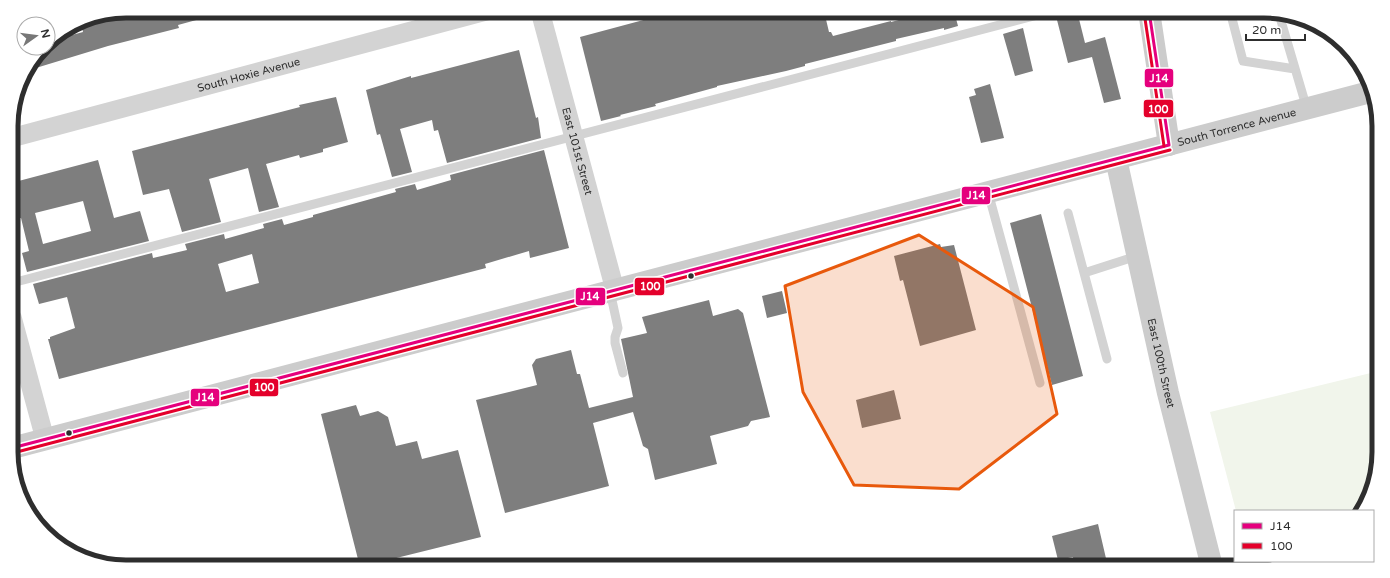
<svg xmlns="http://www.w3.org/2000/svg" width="1390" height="578" font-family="'Varela Round',sans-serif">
  <rect width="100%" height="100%" fill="#fff"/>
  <path fill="#f1f5eb" d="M1379,371V452L1370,496L1358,511H1236L1210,412Z
    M1249,561H1288L1271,567H1250Z"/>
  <path fill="#7e7e7e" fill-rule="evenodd" d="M126,11H137L138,16L158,11H210L211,16L178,25L179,28L108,46L26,71L44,48H48V43L50,41L83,32L81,22Z
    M677,11H824L829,32H831L833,36L891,21V22L922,14L923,17L944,11H954L958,26L944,30V28L896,39V41L805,64V66L786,71L717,86V87L655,104L656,106L620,115L621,116L601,121L580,37Z
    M1078,15L1085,43L1105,37L1121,99L1104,103L1092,57L1068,63L1057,20Z
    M1023,28L1033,71L1015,76L1003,34Z
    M519,50L536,118L538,117L541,138L447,163L438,130L434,131L432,120L400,129L412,172L392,177L380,134L377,135L366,90L411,76V78L415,77Z
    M990,84L1004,138L981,143L969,97L976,95L974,89Z
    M336,97L348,142L323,149V152L300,158L299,155L266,164L279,207L259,212L248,168L209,179L221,222L182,232L169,189L143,195L132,151L300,107L299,105Z
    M544,150L569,248L530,258L529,251L485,264L486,268L59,379L48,339H50V337L75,328L67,297L39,304L33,284L152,253L153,258L187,250L185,244L224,234L225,239L264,228L263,224L282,219L284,225L313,217V215L396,192L395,189L415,184L417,190L451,180L450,175ZM252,254L259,283L226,292L218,264Z
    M98,160L114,218L140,211L149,241L27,272L22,253L29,251L21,218L11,220V183ZM83,201L91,231L43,244L35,213Z
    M1041,214L1083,376L1052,385L1010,223Z
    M940,244L941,247L954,245L976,330L920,346L903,280L900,281L894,256Z
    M782,291L787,313L767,318L762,296Z
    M709,300L713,316L738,309L743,313L770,417L751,421L748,426L710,436L717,464L655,480L648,449L643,446L633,412L593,423L609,486L505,513L476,400L537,385L532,365L536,359L571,350L577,374H580L589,408L633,397L621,339L647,333L642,317Z
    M894,390L901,419L862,428L856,400Z
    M356,405L360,416L378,411L388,417L396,446L417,441L422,459L458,450L481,537L360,567L321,414Z
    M1098,524L1108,567H1074L1073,557L1058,560L1052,536Z"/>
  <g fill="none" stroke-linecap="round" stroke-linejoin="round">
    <path stroke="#d3d3d3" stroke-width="9" d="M1230,11L1243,61L1295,69
      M1279,14L1307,109
      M988,192L1040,383
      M1068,213L1107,359
      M1084,273L1137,256
      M12,283L1053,11
      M610,291L618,328L615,337V343L623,373"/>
    <g stroke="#d3d3d3" stroke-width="19">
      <path id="s1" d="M540,11L615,290"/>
      <path id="s2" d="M11,138L486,11"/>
      <path d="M12,317L45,439"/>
    </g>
    <g stroke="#ccc" stroke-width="22">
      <path d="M1149,11L1169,145"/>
      <path id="s3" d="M1116,159L1168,393L1212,567"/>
      <path id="s4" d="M12,448L1370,92"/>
    </g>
    <defs>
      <path id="bus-1" d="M1149,11L1169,145
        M12,448L1169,145"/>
      <path id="bus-2" d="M1144,12L1164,146
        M13,453L1170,150"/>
    </defs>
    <use href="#bus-1" stroke="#fff" stroke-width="6"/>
    <use href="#bus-2" stroke="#fff" stroke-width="6"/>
    <use href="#bus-1" stroke="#e5007d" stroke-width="3"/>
    <use href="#bus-2" stroke="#e4002b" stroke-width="3"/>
  </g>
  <path fill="#e8590c" fill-opacity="0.2" stroke="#e8590c" stroke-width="3" stroke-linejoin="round" d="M919,235L1033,307L1057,414L959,489L854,485L803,392L785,286Z"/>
  <g fill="#2e2e2e" stroke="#fff" stroke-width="1.5">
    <circle cx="691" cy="276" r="3.5"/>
    <circle cx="69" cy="433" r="3.5"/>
  </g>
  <g text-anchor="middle" stroke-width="4" stroke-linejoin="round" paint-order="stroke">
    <g font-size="11" fill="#2e2e2e" stroke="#fff">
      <text dy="4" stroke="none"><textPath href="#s2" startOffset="246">South Hoxie Avenue</textPath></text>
      <text dy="4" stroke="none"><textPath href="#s4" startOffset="1266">South Torrence Avenue</textPath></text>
      <text dy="4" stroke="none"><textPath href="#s1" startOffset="145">East 101st Street</textPath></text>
      <text dy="4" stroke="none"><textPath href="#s3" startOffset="209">East 100th Street</textPath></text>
    </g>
  </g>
  <path d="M0 0H1390V578H0ZM126 18H1264A108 108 0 0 1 1372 126V452A108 108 0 0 1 1264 560H126A108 108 0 0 1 18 452V126A108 108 0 0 1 126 18Z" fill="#fff" fill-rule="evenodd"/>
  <path fill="none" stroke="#2e2e2e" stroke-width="5" d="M126 18H1264A108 108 0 0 1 1372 126V452A108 108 0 0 1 1264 560H126A108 108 0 0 1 18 452V126A108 108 0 0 1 126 18Z"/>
  <g stroke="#fff" stroke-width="1.5">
    <rect x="1144" y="68" width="30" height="20" rx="4" fill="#e5007d"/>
    <rect x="1143" y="99" width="31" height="19" rx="4" fill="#e4002b"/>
    <rect x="961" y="186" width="30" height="19" rx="4" fill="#e5007d"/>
    <rect x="634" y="277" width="31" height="19" rx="4" fill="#e4002b"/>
    <rect x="575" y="287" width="31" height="19" rx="4" fill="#e5007d"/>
    <rect x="249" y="378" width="30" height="19" rx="4" fill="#e4002b"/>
    <rect x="190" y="388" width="30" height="19" rx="4" fill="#e5007d"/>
  </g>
  <g font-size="11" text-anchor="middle" font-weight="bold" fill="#fff">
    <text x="1159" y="82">J14</text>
    <text x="1158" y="113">100</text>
    <text x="976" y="199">J14</text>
    <text x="650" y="290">100</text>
    <text x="590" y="300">J14</text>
    <text x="264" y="391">100</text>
    <text x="205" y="401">J14</text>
  </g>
  <rect x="1234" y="510" width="140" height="52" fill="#ffffff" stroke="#ababab"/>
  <rect x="1242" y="523" width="20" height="6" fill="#e5007d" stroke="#ababab"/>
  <text x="1270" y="530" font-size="12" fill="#2e2e2e">J14</text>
  <rect x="1242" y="543" width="20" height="6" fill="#e4002b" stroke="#ababab"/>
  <text x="1270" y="550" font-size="12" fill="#2e2e2e">100</text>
  <g transform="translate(36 36) rotate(76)"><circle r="19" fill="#ffffff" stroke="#ababab"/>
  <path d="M0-3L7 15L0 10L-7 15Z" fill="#777777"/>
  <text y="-6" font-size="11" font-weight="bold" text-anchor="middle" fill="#2e2e2e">N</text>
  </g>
  <path d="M1246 34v6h59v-6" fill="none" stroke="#2e2e2e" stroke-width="2"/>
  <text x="1252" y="34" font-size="12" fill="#2e2e2e" stroke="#ffffff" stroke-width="3" paint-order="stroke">20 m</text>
</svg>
